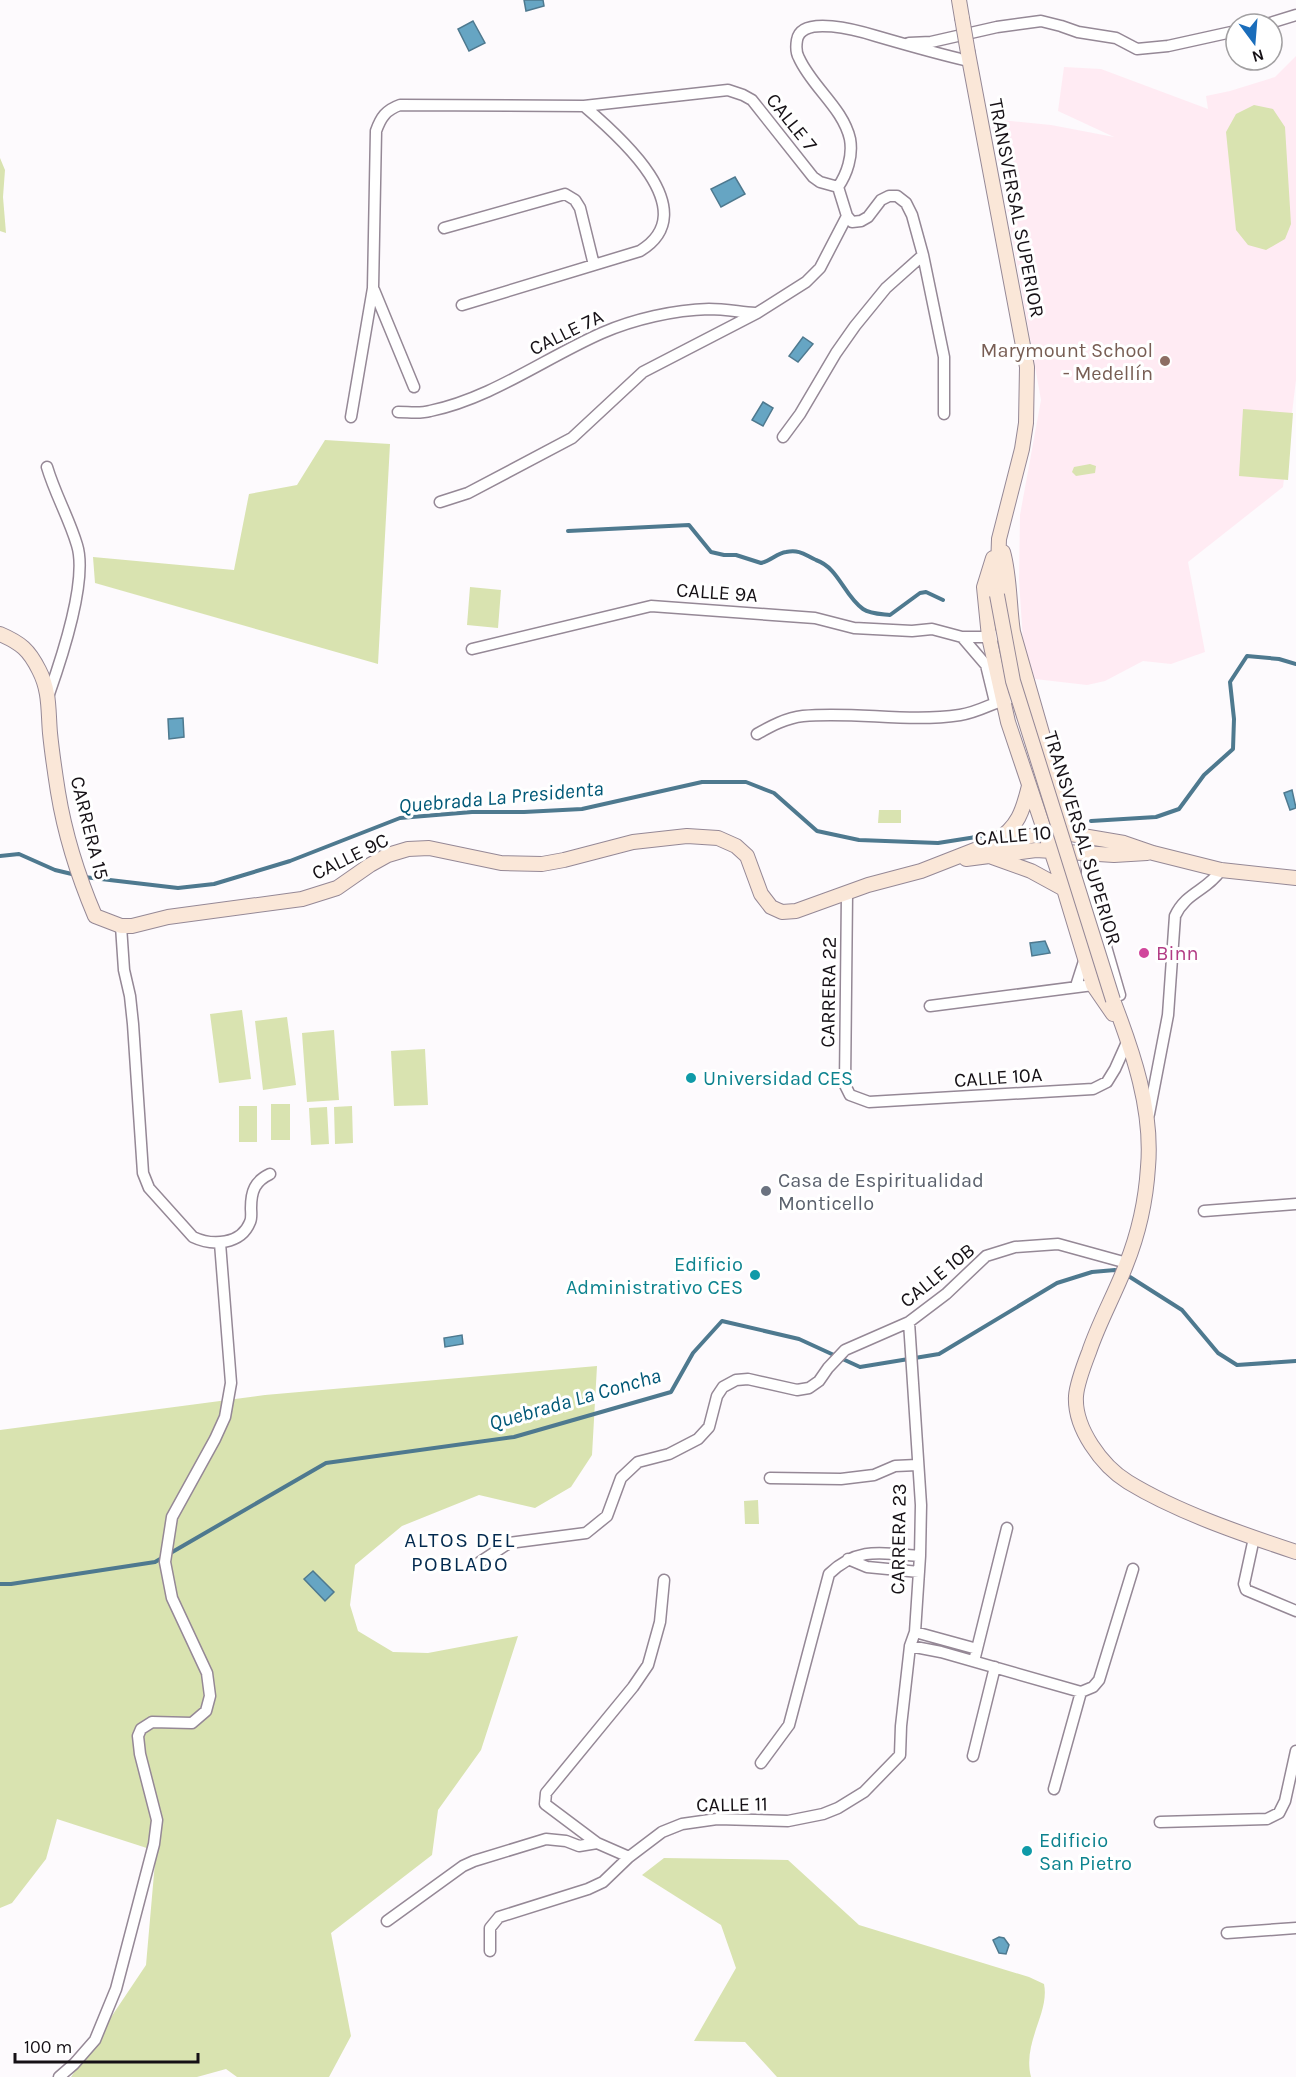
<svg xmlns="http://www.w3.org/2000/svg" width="1296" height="2077" font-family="Karla,sans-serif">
  <rect width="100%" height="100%" fill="#fdfafd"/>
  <path fill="#ffebf3" d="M1296,56V380L1283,487L1188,562L1205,652L1171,664L1143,661L1105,681L1087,685L1035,679L1023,642L1019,580L1020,515L1041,400L991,119L1051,125L1114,137L1058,111L1064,67L1101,69L1208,109L1206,96L1230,91L1275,77Z"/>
  <path fill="#d9e3b0" d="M1254,105L1273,109L1285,127L1291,224L1285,239L1266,250L1248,245L1236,230L1226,132L1236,114Z
    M0,158L5,170L3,197L6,233L0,231Z
    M1243,409L1293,413L1288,480L1239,476Z
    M325,440L390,444L378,664L95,583L93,557L234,570L249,494L297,485Z
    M1090,464L1096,466L1095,473L1076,476L1072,472L1074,467Z
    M470,587L501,590L498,628L467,625Z
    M879,810H901V823H878Z
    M242,1010L251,1079L219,1083L210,1014Z
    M287,1017L296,1085L263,1090L255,1021Z
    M334,1030L339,1100L307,1102L302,1033Z
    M425,1049L428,1105L394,1106L391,1051Z
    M271,1104H290V1140H271Z
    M239,1106H257V1142H239Z
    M352,1106L353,1143L335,1144L334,1107Z
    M327,1107L329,1144L311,1145L309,1108Z
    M597,1366L592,1455L571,1487L535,1508L479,1495L402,1526L355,1565L350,1605L358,1631L393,1652L428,1653L518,1636L481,1750L438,1810L432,1855L331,1933L351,2036L329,2077H237L226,2069L197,2077H71L146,1965L156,1851L57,1819L46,1859L12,1903L0,1908V1430L265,1395Z
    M758,1500L759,1524H745L744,1501Z
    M664,1858L788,1860L859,1925L1029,1977L1044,1984C1050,2013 1022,2042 1031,2077H777L745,2042L694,2041L736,1968L721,1925L642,1875Z"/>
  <path fill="#66a5c3" stroke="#4e798f" stroke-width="1.5" d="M524,0H543L544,6L526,11Z
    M473,21L485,43L469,51L458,29Z
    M735,177L745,194L721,207L711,189Z
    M803,337L813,344L798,362L789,356Z
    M763,402L773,408L763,426L752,420Z
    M183,718L184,737L169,739L168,719Z
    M1292,790L1296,808L1290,810L1284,793Z
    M1045,941L1050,953L1032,956L1030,943Z
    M462,1335L463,1344L445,1347L444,1338Z
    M313,1571L334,1592L325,1601L304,1579Z
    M999,1937L1004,1938L1009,1945L1006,1954L999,1953L993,1940Z"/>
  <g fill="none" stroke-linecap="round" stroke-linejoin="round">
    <path stroke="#4e798f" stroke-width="4" d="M568,531L689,525L711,552L724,555H736L761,563C771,561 777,553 786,552C801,549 806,556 816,560C839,568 844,596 863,609C870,614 882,614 890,615L920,593L926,592L943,600
      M1091,821L1156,817L1179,809L1204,775L1233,749L1234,719L1230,682L1247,656L1279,659L1296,664
      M0,856L19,854L55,870L76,875
      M84,877L178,888L214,884L290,861L400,818L472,812H524L582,809L702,782H746L774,793L817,831L859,840L938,843L995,834
      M1130,1277L1182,1310L1218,1353L1237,1365L1296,1361
      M0,1584H11L155,1562L326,1463L514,1437L671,1392L693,1353L722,1321L799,1339L860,1367L939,1354L1057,1283L1092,1272L1115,1270L1119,1272"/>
    <defs>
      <path id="street" d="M1267,24L1296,15
        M909,43L931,42L997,27L1041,21L1061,26L1078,32L1116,38L1137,49L1168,46L1236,31
        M838,187C847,174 853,156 850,139C843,108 812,87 799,58C796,53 796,46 797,40C801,14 860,31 876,36C907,45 938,54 969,61
        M847,216L852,222L861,221L868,217L881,200L889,196H897L906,203L912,215L923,255L944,357V414
        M444,228L565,194L575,200L580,208L594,265
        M374,290L414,387
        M462,305L640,251C706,211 618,135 584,106
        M398,412C409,412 420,414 430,411C492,398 545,358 602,333C634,319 674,310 709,309C725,309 740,312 755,313
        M351,417L373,288L376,131C381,117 386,110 400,105L584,106L728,90L743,95L752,100L813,177L820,182L838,187
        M783,437L800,414L836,353L855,326L886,288L923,255
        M47,467C55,494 69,518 77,545C88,580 61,660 49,694
        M440,502L468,493L572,438L643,372L757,313L806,282L820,268L847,216L838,187
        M962,637L986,665L995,702
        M472,649L651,606L815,618L854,628L912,631L932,629L962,637H989L1010,633
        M757,734C771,726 786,718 803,716C855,711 908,723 960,715C982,712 1001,697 1025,695
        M1087,853V881L1120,995
        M847,893L845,1085L850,1095L869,1102L1093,1089L1107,1082L1115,1069L1128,1040
        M121,926L124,970L130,996L133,1024L143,1173L149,1188L193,1237C212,1246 241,1245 250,1222C252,1218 251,1212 251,1208C251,1191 255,1181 270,1174
        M1076,986L1085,958
        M930,1006L1093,985
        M1149,1114L1168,1015L1175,916C1186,892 1207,891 1221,870
        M1204,1211L1296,1204
        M770,1478L841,1479L874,1475L895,1466L917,1465
        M1254,1538L1244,1584L1246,1590L1296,1611
        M848,1559L867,1567L919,1572
        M480,1562L509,1543L586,1533L607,1516L621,1478L638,1462L669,1454L698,1439L709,1427L717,1396L723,1387L736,1380L748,1379L797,1390L809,1388L819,1381L828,1368L845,1350L909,1322L946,1294L986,1256L1015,1247L1058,1244L1127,1263
        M915,1632L977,1649
        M910,1646L941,1652L1081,1692L1093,1687L1099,1680L1133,1569
        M974,1661L1007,1528
        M973,1756L995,1667
        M761,1763L789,1725L829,1574C858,1546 882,1553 920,1556
        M1054,1789L1081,1692
        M1160,1822L1267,1819L1279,1813L1285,1801L1296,1751
        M629,1857L597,1843L545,1804L546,1793L633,1687L648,1665L660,1622L664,1580
        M387,1921L463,1866L474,1861L546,1839L566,1841L579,1846L597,1843
        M1227,1933L1296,1928
        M490,1951V1928L499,1917L588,1889L603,1882L629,1857L662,1832L682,1824L717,1819L788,1821L823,1814L838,1808L864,1792L900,1755L901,1726L910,1646L915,1632L920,1556L921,1505L909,1322
        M59,2077L74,2064L95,2040L116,1989L154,1844L157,1820L140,1754L138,1736L141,1729L152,1722L192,1723L206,1711L210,1696L207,1673L172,1598L165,1562L172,1517L215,1439L225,1417L231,1383L220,1243"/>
      <path id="secondary" d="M959,0L962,18
        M968,53L1027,367L1026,423L1022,449L999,539L997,595
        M1003,552C1010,576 1009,606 1013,632L1071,834
        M993,558L984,587L989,637L1008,722L1064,889L1093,985L1113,1014
        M0,634C21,643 29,650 39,670C50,691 48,710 50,733C52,753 55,773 58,792C65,835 78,876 95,916L121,926H132L168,917L302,899L337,888L370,865L388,855L408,849L429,848L501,863L542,864L564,860L633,842L687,836L718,838L736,846L747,856L761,894L771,907L782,912L796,911L868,885L921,871L985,846L1045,833L1071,834L1124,843L1153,853L1221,870L1296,878
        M995,841C1018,828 1023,810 1029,786
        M992,857L1031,871L1064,889
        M966,859L1036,850L1114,855L1147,853
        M1113,1000C1133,1052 1153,1110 1148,1167C1146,1199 1138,1235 1126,1265C1115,1294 1099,1322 1089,1352C1084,1365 1077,1383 1076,1396C1074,1428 1102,1466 1128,1482C1177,1512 1242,1534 1296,1552"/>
    </defs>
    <use href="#street" stroke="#958896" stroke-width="13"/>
    <use href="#secondary" stroke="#958896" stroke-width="16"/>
    <use href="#street" stroke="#fff" stroke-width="10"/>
    <use href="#secondary" stroke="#fae7d8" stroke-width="14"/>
    <defs>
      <path id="secondary-bridge" d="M962,18L968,53
        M997,595L1013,681L1113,1000"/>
    </defs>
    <use href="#secondary-bridge" stroke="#958896" stroke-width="16" stroke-linecap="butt"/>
    <use href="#secondary-bridge" stroke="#fae7d8" stroke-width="14"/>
  </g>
  <circle fill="#8d6e63" stroke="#fff" stroke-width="2" cx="1165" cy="361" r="6"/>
  <circle fill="#d1479c" stroke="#fff" stroke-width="2" cx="1144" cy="953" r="6"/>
  <g fill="#0f9aa8" stroke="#fff" stroke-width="2">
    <circle cx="691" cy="1078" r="6"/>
    <circle cx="755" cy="1275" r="6"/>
    <circle cx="1027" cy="1851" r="6"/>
  </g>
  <circle fill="#6b7280" stroke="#fff" stroke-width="2" cx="766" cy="1191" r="6"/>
  <g text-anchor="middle" stroke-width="6" stroke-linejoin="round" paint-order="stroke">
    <g font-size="20" fill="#161116" stroke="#fff">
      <text transform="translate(792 122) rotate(51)" y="7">CALLE 7</text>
      <text transform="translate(1017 208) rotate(79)" y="7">TRANSVERSAL SUPERIOR</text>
      <text transform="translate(566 332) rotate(-26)" y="7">CALLE 7A</text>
      <text transform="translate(717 592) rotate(4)" y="7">CALLE 9A</text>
      <text transform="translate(90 828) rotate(76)" y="7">CARRERA 15</text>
      <text transform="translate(1013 835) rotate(-5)" y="7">CALLE 10</text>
      <text transform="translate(1083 838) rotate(73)" y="7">TRANSVERSAL SUPERIOR</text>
      <text transform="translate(350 856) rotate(-26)" y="7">CALLE 9C</text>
      <text transform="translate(828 992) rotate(-89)" y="7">CARRERA 22</text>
      <text transform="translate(998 1077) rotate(-4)" y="7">CALLE 10A</text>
      <text transform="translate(937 1275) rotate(-39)" y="7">CALLE 10B</text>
      <text transform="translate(898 1539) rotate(-89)" y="7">CARRERA 23</text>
      <text transform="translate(732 1804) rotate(-1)" y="7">CALLE 11</text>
    </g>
    <g font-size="20" fill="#785e54" stroke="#fff" text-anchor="end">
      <text x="1153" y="357">Marymount School<tspan x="1153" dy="23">- Medellín</tspan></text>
    </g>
    <g font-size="20" fill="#b23c85" stroke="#fff" text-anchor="start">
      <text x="1156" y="960">Binn</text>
    </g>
    <g font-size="20" fill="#0d838f" stroke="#fff" text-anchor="start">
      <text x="703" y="1085">Universidad CES</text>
      <text x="743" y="1271" text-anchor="end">Edificio<tspan x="743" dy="23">Administrativo CES</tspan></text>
      <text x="1039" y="1847">Edificio<tspan x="1039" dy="23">San Pietro</tspan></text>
    </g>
    <g font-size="20" fill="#5b616d" stroke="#fff" text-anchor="start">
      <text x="778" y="1187">Casa de Espiritualidad<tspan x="778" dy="23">Monticello</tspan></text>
    </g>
    <g font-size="21" font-style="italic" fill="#005877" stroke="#fff">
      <text transform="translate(501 797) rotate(-5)" y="7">Quebrada La Presidenta</text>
      <text transform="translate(575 1399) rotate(-16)" y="7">Quebrada La Concha</text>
    </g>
    <g font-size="21" letter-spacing="1.5" fill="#032a4f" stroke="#fff">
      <text x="460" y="1547">ALTOS DEL<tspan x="460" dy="24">POBLADO</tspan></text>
    </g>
  </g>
  <g transform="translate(1254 42) rotate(164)"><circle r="28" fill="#ffffff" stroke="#a2a0a2" stroke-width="1.5"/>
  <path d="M0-4.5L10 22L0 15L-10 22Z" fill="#1a6dbb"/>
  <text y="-9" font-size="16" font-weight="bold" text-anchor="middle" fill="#161116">N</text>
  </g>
  <path d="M15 2053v9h183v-9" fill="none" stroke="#161116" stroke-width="3"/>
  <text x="24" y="2053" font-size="18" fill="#161116" stroke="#ffffff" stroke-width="4.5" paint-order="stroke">100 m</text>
</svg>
